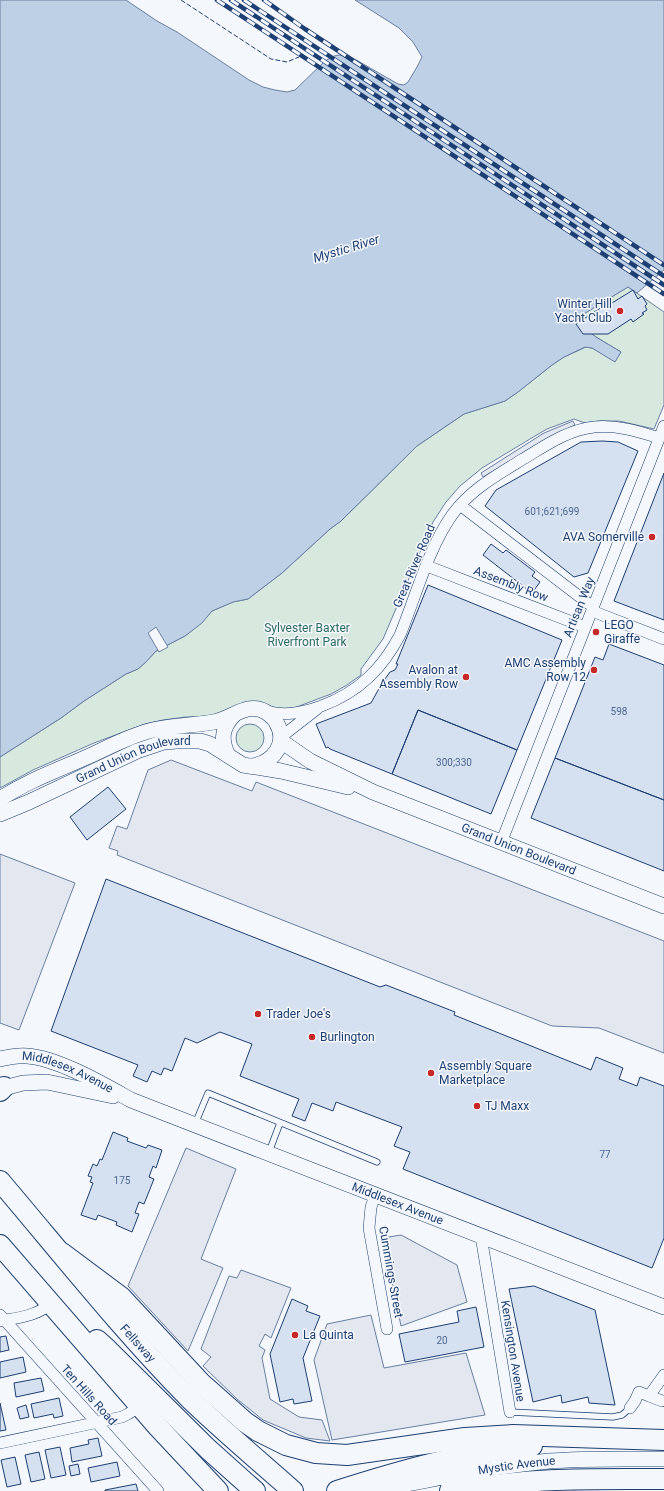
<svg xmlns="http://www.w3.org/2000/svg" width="664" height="1491" font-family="Roboto,sans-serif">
  <rect width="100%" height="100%" fill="#f4f7fb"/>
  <path fill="#d7e8df" stroke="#687fa3" d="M628,287L664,312V405L654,429L619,421H599L585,423L574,419L547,429L535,436L482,468L460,486L446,502L433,522L383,639L361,669V675L347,685L331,694L294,708L212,716L186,717L163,720L145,724L94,743L33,770L0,788V757L61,718L84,701L126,674L138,669L146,662L156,651L185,636L201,623L212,611L233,602L248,599L282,573L330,529L341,521L417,446L464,414L505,401L518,392L552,365L564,357L586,347L592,348L615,361L621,352L596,337L573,320Z
    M236 738a14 14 0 1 1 28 0a14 14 0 1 1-28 0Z"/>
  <path fill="#e3e8f0" stroke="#687fa3" d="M573,421L575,425L546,439L483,477L481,473L544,433Z
    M171,760L252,791L256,782L664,941V1053L599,1028L552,1026L117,855L118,851L109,848L117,826L127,829L148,770Z
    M0,854L75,883L19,1030L0,1023Z
    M186,1148L236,1169L201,1259L223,1268L188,1351L128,1286Z
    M401,1235L457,1265L467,1302L401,1326L383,1238Z
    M241,1270L291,1288L271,1338L265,1334L259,1346L265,1350L262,1358L270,1399L299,1417L322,1420L330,1441L306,1438L263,1420L237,1399L203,1366L211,1357L201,1349L229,1276L237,1278Z
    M371,1315L384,1368L466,1353L485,1415L332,1440L314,1360L327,1324Z"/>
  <path fill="#bed0e5" stroke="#687fa3" d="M0,0H126L157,21L177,32L249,80L263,87L275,90L287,92L295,90L325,61L334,56L339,55L348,56L358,61L398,84L404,85L408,82L417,67L422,57L413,42L399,28L355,0H664V270L637,293L628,287L574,320L596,337L621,352L615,362L592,348L585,347L564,357L552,365L518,392L505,401L464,414L417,446L341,521L330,529L282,573L248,599L233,602L212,611L202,623L185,636L156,651L146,662L138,669L126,674L84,701L61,718L0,757Z"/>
  <path fill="#f4f7fb" stroke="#687fa3" d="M156,627L168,647L159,652L148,633Z"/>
  <path fill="#d5e0f0" stroke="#1d3f73" d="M633,290L638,299L642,296L647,304L645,306L647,310L642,313L644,314L633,322L631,319L608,334H583L576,324L611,301L612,303Z
    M602,441L618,442L638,451L588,573L574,577L485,506L496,490L581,442Z
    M664,473V620L614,601Z
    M491,544L503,553L506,550L535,572L532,576L540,582L532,593L483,555Z
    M428,585L562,640L517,750L418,710L392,774L330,749L328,747L326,748L316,724L371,703L382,683L390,672L395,670L398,664H396Z
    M609,644L664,665V800L555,758L595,657L603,660Z
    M418,710L517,750L491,814L392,774Z
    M555,758L664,800V871L531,818Z
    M108,787L126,809L87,840L70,817Z
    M106,879L380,987L386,985L455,1012L454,1015L591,1070L596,1057L623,1068L619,1079L637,1086L640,1077L664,1086V1238L652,1268L403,1169L410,1152L394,1146L402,1127L336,1102L333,1111L312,1103L305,1121L292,1116L299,1099L240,1076L252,1044L220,1032L197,1043L185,1038L172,1071L164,1068L161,1075L152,1071L147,1082L133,1076L138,1065L51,1031Z
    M113,1132L128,1138L127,1141L146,1148L148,1145L162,1150L156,1168L153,1166L149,1177L154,1179L144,1204L139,1202L135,1213L139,1214L132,1232L116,1225L117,1222L98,1215L96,1220L81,1215L93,1183L90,1182L92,1177L88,1176L93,1164L97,1166L100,1159L102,1160Z
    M534,1286L595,1310L615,1405L589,1403L588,1397L562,1403L561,1395L533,1402L509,1289Z
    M292,1299L308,1306L306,1311L320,1316L303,1358L312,1401L294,1404L293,1399L280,1402L270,1354Z
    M476,1307L484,1347L405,1362L399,1334L459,1322L457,1311Z
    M6,1336L9,1350L0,1352V1337Z
    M23,1357L26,1372L0,1378V1362Z
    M41,1378L44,1391L16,1397L14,1383Z
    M59,1398L63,1416L54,1418L53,1414L34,1418L31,1404Z
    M0,1403L6,1430L0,1431Z
    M26,1405L29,1417L20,1419L17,1408Z
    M98,1438L102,1456L72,1462L70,1448L89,1444L88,1440Z
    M60,1447L66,1475L51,1478L45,1450Z
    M39,1452L45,1479L31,1482L25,1455Z
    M15,1457L21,1484L7,1487L1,1460Z
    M117,1462L120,1476L91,1482L88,1468Z
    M78,1464L80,1474L71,1476L69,1466Z
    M136,1484L138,1491H105V1490Z"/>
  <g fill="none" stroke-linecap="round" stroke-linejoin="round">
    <defs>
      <path id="lane" d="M195,1124L208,1093L377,1162
        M269,1152L280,1123
        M510,1412L613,1417L622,1415L630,1408"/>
      <path id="street" d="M460,505L593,607
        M427,566L585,627
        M592,611L664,639
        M266,711C298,721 345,700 369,677C382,665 392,650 400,635C416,596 428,549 452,515C470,490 497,475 523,459C545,446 567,430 594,427C617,425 638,431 659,438
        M281,737L317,709
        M501,843L664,426
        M375,1196L371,1207L369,1228L387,1329
        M481,1236L510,1412
        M0,1315L158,1491
        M0,1321C16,1318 39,1316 50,1303
        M649,1396L662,1401
        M630,1408L635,1401L639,1392L649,1396L664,1375
        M0,1443L122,1417L128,1414L140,1406"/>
      <g id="secondary">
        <path id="s1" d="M281,741L310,761L373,792L664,906"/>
        <path d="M228,755C220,739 222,727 234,715"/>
        <path d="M0,799C27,781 58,770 87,757C107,748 127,737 149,731C170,725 192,726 214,722C232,719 247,701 266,712C270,715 274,718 276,722C289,743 273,763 252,766"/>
        <path id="s2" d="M0,814L29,802L137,751L164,742L177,741H200L210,744L243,765L281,771L348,787"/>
        <path id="s3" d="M0,1059C9,1057 18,1055 27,1056C58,1058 104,1085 131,1100L664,1307"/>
        <path d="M0,1089L23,1083L47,1082L113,1096"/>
        <path id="s4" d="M372,1491C431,1479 489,1467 549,1461C587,1458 626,1459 664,1459"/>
      </g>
      <g id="highway">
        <path d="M0,1091L4,1087"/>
        <path id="s5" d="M0,1181C62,1254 122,1330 189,1398C222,1430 258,1460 293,1491"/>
        <path d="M0,1245L158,1427L218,1491"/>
        <path d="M62,1253L121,1297L201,1383L245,1422L258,1431L286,1445L316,1453L347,1455L465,1438L513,1435L664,1440"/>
        <path d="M97,1340L107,1349L208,1449L255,1491"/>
        <path d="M337,1491C403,1470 463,1453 532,1446"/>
        <path d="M450,1491L452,1485L462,1473"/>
        <path d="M460,1491C527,1477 596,1479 664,1479"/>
      </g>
    </defs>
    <use href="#lane" stroke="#1d3f73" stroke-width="7"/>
    <use href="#street" stroke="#1d3f73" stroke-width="12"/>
    <use href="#secondary" stroke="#1d3f73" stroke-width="16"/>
    <use href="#highway" stroke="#1d3f73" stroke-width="22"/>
    <use href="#lane" stroke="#f4f7fb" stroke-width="5.5"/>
    <use href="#street" stroke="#f4f7fb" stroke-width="11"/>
    <use href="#secondary" stroke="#f4f7fb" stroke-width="15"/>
    <use href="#highway" stroke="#f4f7fb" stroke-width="20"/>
    <defs>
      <path id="rail" d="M217,0L664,294
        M231,0L664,285
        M244,0L664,276
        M264,0L305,29L664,265"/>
    </defs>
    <use href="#rail" stroke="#1d3f73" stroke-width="4.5"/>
    <use href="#rail" stroke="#f4f7fb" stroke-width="3" stroke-dasharray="9" stroke-linecap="butt"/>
    <path stroke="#1d3f73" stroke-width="1" stroke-dasharray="5 2" stroke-linecap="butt" d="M181,0L271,59L287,62L299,57"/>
  </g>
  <g fill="#c62828" stroke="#f4f7fb" stroke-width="1.5">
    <circle cx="620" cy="311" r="4"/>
    <circle cx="652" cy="537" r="4"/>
    <circle cx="596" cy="632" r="4"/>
    <circle cx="594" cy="670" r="4"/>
    <circle cx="466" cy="677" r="4"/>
    <circle cx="258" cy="1014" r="4"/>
    <circle cx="312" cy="1037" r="4"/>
    <circle cx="431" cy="1073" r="4"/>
    <circle cx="477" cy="1106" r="4"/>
    <circle cx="295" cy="1335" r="4"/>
  </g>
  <g text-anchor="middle" stroke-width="3" stroke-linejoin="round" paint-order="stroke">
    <g font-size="10" fill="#4b6792">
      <text x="552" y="515">601;621;699</text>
      <text x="619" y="715">598</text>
      <text x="454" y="766">300;330</text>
      <text x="605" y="1158">77</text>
      <text x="122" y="1184">175</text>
      <text x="442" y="1344">20</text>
    </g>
    <g font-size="12" fill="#1d3f73" stroke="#f4f7fb" text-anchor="start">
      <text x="612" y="308" text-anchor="end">Winter Hill<tspan x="612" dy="14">Yacht Club</tspan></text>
      <text x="644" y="541" text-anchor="end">AVA Somerville</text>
      <text x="604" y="629">LEGO<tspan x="604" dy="14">Giraffe</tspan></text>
      <text x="586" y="667" text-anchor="end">AMC Assembly<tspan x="586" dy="14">Row 12</tspan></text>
      <text x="458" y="674" text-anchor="end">Avalon at<tspan x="458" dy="14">Assembly Row</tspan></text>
      <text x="266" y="1018">Trader Joe's</text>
      <text x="320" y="1041">Burlington</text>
      <text x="439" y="1070">Assembly Square<tspan x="439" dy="14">Marketplace</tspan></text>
      <text x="485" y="1110">TJ Maxx</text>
      <text x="303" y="1339">La Quinta</text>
    </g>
    <g font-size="12" fill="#1d3f73" stroke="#f4f7fb">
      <text transform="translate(414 566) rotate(-67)" y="4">Great River Road</text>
      <text transform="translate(511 584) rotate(21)" y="4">Assembly Row</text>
      <text transform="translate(579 607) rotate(-68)" y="4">Artisan Way</text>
      <text dy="4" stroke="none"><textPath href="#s2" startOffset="145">Grand Union Boulevard</textPath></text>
      <text dy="4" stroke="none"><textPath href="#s1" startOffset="262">Grand Union Boulevard</textPath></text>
      <text dy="4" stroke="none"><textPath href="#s3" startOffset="71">Middlesex Avenue</textPath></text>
      <text dy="4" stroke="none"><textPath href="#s3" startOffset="427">Middlesex Avenue</textPath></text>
      <text transform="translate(391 1272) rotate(80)" y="4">Cummings Street</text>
      <text dy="4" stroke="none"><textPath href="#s5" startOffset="213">Fellsway</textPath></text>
      <text transform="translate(513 1351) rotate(81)" y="4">Kensington Avenue</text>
      <text transform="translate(89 1395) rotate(48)" y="4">Ten Hills Road</text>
      <text dy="4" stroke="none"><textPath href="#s4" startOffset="147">Mystic Avenue</textPath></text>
    </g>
    <g font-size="12" fill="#2c6c60" stroke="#f4f7fb">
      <text x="307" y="632">Sylvester Baxter<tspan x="307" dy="14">Riverfront Park</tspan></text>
    </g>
    <g font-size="13" font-style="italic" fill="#1d3f73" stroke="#f4f7fb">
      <text transform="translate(346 248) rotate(-17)" y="5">Mystic River</text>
    </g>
  </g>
</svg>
